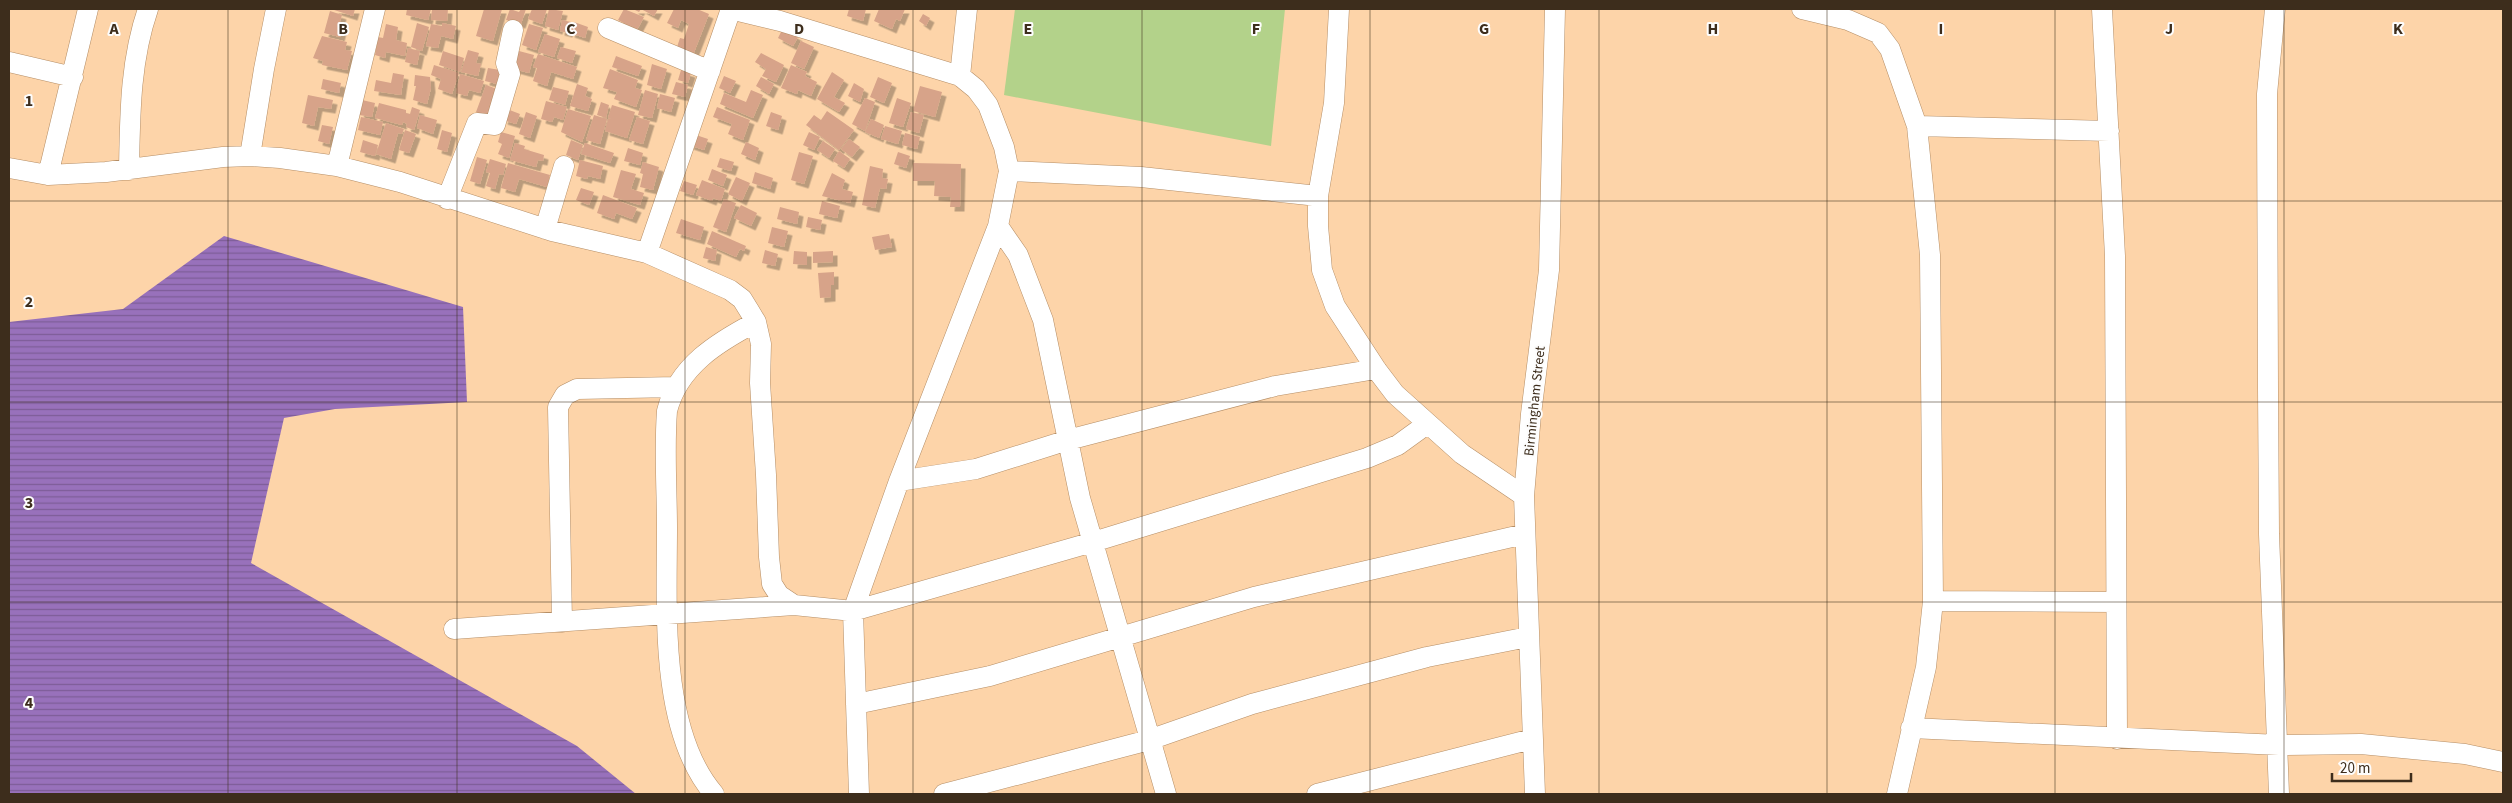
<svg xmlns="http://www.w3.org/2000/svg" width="2512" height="803" font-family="'Source Sans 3',sans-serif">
  <defs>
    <pattern id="water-rules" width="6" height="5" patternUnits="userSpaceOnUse" patternTransform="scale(1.25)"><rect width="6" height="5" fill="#9871bb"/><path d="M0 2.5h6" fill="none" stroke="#7d5d97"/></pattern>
    <filter id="shadow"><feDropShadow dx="4.5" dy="4.5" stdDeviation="0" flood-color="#0004"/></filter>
  </defs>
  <rect width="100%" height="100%" fill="#fdd4a9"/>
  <path fill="#b3d28a" d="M1015,9H1285L1271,146L1004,95Z"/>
  <path fill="url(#water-rules)" d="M224,236L463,307L467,402L335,409L284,418L251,563L577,746L636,794H9V322L123,309Z"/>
  <path fill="#d7a389" filter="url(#shadow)" d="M331,9H355L353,16Z
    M407,9H431L428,20L406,15Z
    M432,9H448L447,21L431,20Z
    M484,9H502L493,41L476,36Z
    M510,9L519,12L521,9H526L521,24L506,20Z
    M532,9H547L542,24L528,19Z
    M549,9L563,11L558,30L545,26Z
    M624,9L644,17L637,30L618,20Z
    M633,9H658L654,16L641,9L639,12Z
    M674,9H697L709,14L693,55L677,47L680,38L684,39L689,24L681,20L678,28L667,23Z
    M849,9H866L863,21L847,16Z
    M879,9H905L900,21L896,19L892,29L874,21Z
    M330,11L342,15L339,25L343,26L340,37L324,33Z
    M923,14L930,18L926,26L919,21Z
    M562,20L571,22L568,33L560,31Z
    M574,22L588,27L585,38L570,33Z
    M417,23L429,27L422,51L411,47Z
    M442,23L456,26L453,39L441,36L438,48L426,46L431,24L442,26Z
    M386,24L398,27L396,40L407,43L405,56L386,52L385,58L375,55L378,37L383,38Z
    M529,24L543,28L536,50L522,45Z
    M783,28L798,37L793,46L778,38Z
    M545,34L560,39L554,57L538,52Z
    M322,36L347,42L345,50L352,51L347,70L322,65L323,61L313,58Z
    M801,41L814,47L804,69L791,63Z
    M561,47L576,51L572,63L557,58Z
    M408,48L420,51L417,65L405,62Z
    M468,50L479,53L476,63L481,64L478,76L461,72Z
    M443,51L464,58L460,72L439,65Z
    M519,51L534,55L529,73L514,69Z
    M761,53L784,65L776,82L762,76L766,69L755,62Z
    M538,54L577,67L573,79L551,72L547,86L533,81L537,68L533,67Z
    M616,56L642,66L638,76L612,67Z
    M652,64L667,69L661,89L647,85Z
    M434,65L459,73L452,94L438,89L441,79L431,75Z
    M791,65L807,72L805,76L817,82L811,96L798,90L797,94L781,88Z
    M488,68L500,70L497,84L485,81Z
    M610,69L638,80L635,88L642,90L636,107L614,99L617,92L603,88Z
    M681,70L691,73L688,83L678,80Z
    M832,72L844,80L834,97L845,103L839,112L817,99Z
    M393,73L404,75L401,95L374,91L376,80L391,83Z
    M460,74L484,81L480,93L469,90L467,96L456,93Z
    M415,75L430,77L431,88L427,104L413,100L416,86H414Z
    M724,76L736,81L730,93L719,88Z
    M761,77L774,84L769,94L756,86Z
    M878,77L892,83L884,103L870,97Z
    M323,79L341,83L339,93L321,89Z
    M676,82L688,85L685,97L672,94Z
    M854,83L864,89L860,102L848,96Z
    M577,84L588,88L585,96L592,99L588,111L570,106Z
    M486,85L497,89L487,117L476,112Z
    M920,86L942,92L935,117L913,111Z
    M553,87L569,91L565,105L549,100Z
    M645,90L658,94L652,118L638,115Z
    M751,90L763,95L753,118L720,104L724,93L746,102Z
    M660,94L675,98L671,112L657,108Z
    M308,95L333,100L331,109L318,107L314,126L302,123Z
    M865,98L875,102L865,131L852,124Z
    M897,98L911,103L903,127L889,123Z
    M362,100L375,103L372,117L359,115Z
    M546,101L567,107L563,120L554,117L552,122L541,119Z
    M601,102L609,105L606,118L597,115Z
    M379,103L406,110V113L410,114L412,107L420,110L414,130L406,127L407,124L403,122L402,125L375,118Z
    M612,105L635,112L627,138L605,131L608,119H611L608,118Z
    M717,107L750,120L743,140L728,134L732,124L713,117Z
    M507,109L520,114L516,124L503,120Z
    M568,109L591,116L582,142L561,132Z
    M827,111L854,130L839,150L806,125L814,115L821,120Z
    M526,112L537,116L530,138L519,134Z
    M771,112L782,116L778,130L766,126Z
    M911,112L924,115L919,133L906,129Z
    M420,115L437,120L433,134L417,128Z
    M594,115L607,119L600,144L586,140Z
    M361,117L383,122L380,135L358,130Z
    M637,117L650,121L643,144L629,140Z
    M871,119L884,125L879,138L865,132Z
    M386,123L404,129L402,134L398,133L391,159L376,154Z
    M322,125L333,127L329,144L318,141Z
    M885,126L902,131L898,144L881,139Z
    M405,130L416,134L409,153L399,150Z
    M442,130L452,133L447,152L437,149Z
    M501,132L515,136L509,158L498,154L502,144L498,142Z
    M809,132L820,137L814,150L803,145Z
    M905,133L920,137L917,149L902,145Z
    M693,134L708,139L704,150L689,145Z
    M849,139L860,147L852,157L841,149Z
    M363,140L378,145L375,156L360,152Z
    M571,140L583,145L578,160L566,155Z
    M823,141L835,149L829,158L817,150Z
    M746,142L759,148L755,160L741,154Z
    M515,143L525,146L524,149L544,155L543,161L538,160L536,167L510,160Z
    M585,143L614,153L610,163L581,154Z
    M628,148L643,153L640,165L624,161Z
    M839,151L850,159L844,168L833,161Z
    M799,152L813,156L804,184L791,180Z
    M898,152L910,156L906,168L894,164Z
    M477,157L487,160L480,184L470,181Z
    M720,158L734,162L731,171L717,167Z
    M490,159L506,164L503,175L499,174L495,189L486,186L490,173L486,172Z
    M580,160L603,166L600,179L588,176L587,179L576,176Z
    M643,162L659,167L653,190L640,187L643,174L640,173Z
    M508,163L550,175L547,187L519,179L515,192L501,188Z
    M913,163L961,164L960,207H950L951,197L934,196L935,181H913Z
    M870,166L883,169L882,178L888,179L886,189L880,188L875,208L862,205Z
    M712,169L727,175L723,186L708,180Z
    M621,170L636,174L631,189L644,193L640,205L613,197Z
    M755,172L773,178L770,189L752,183Z
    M832,173L845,180L842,189L853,192L850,203L822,196Z
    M736,177L750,183L742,201L728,194Z
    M702,180L725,189L721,201L713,198L712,201L696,195Z
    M684,181L697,185L693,195L680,191Z
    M581,188L594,192L589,205L576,200Z
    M603,195L637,208L632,219L616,213L614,219L597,213Z
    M724,199L736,203L726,232L713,227Z
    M822,201L840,206L837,218L819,214Z
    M741,205L757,213L751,226L734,218Z
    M780,207L799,212L797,224L777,219Z
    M808,217L822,220L820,230L806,227Z
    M681,219L704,227L700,240L676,233Z
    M772,227L788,231L784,247L768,243Z
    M712,231L746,246L744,251L740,249L736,257L707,244Z
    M889,234L892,247L875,250L872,237Z
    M706,247L717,250L715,261L703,258Z
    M765,250L778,254L775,266L762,263Z
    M794,251L807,252V265L793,264Z
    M833,251V262L813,263V252Z
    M834,272V285H831V297L820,298L818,273Z"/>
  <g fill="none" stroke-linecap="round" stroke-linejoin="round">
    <defs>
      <path id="street" d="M730,9L780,21L960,76L976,89L988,105L1004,147L1009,171L998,226L899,481L853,611L859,794
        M1339,9L1334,103L1318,196V226L1322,270L1335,306L1376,369L1395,394L1462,454L1524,496
        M1802,9L1848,20L1878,33L1890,49L1917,126L1930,255L1933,601L1926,667L1897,794
        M2102,9L2115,256L2117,739
        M2275,9L2267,94L2268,389L2269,534L2279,794
        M608,28L710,71
        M9,62L73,77
        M960,76L967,9
        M1917,126L2109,131
        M250,156L264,69L276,9
        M337,166L375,9
        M9,168L48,175L106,172L223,157L250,156L280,158L337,166L400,182L552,231L647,253L730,290L742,299L750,312L756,322L761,344L760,383L766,475L769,557L772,584L779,595L794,605L853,611L1093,542L1367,458L1398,445L1427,424
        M129,170C130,115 130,61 148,9
        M1009,171L1141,177L1318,196
        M48,175L88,9
        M447,199L477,123L495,125L510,74L506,63L513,30
        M998,226L1018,255L1043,320L1080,498L1166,794
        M545,229L564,166
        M647,253L731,9
        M899,481L976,469L1068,440L1275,386L1376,369
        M1933,601L2116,602
        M562,622L558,407L565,395L577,389L676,387
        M454,629L794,605
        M856,704L990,676L1254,597L1525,534
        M1911,728L2279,745L2361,744L2465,754L2503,762
        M714,794C659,730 667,609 667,529C667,490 664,450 667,411C678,366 718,342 756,322
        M944,794L1149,740L1252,704L1427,657L1528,637
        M1317,794L1532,739
        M1535,794L1524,496L1531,414L1549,270L1555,9"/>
    </defs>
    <use href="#street" stroke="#b58e66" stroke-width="21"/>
    <use href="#street" stroke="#fff" stroke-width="20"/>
  </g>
  <path fill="none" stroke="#3d2d1c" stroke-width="1" stroke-opacity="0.55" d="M228,9V794M457,9V794M685,9V794M913,9V794M1142,9V794M1370,9V794M1599,9V794M1827,9V794M2055,9V794M2284,9V794M9,201H2503M9,402H2503M9,602H2503"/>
  <g text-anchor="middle" stroke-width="4" stroke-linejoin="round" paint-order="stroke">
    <g font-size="14" fill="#3d2d1c" stroke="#fdfdfd">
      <text transform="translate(1534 401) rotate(-84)" y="5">Birmingham Street</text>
    </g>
  </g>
  <g font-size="16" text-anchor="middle" font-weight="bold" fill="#3d2d1c" stroke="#fdfdfd" stroke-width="4" stroke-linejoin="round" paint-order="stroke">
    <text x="114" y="34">A</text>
    <text x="343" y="34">B</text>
    <text x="571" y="34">C</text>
    <text x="799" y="34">D</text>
    <text x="1028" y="34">E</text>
    <text x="1256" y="34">F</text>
    <text x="1484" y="34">G</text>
    <text x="1713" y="34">H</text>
    <text x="1941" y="34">I</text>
    <text x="2169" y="34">J</text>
    <text x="2398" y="34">K</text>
    <text x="29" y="106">1</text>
    <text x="29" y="307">2</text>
    <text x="29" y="508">3</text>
    <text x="29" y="708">4</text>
  </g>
  <rect width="2512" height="803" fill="none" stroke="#3d2d1c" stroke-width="20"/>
  <path d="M2332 773v8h79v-8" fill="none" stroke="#3d2d1c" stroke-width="2.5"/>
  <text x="2340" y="773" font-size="15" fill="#3d2d1c" stroke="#fdfdfd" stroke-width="4" paint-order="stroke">20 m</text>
</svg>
